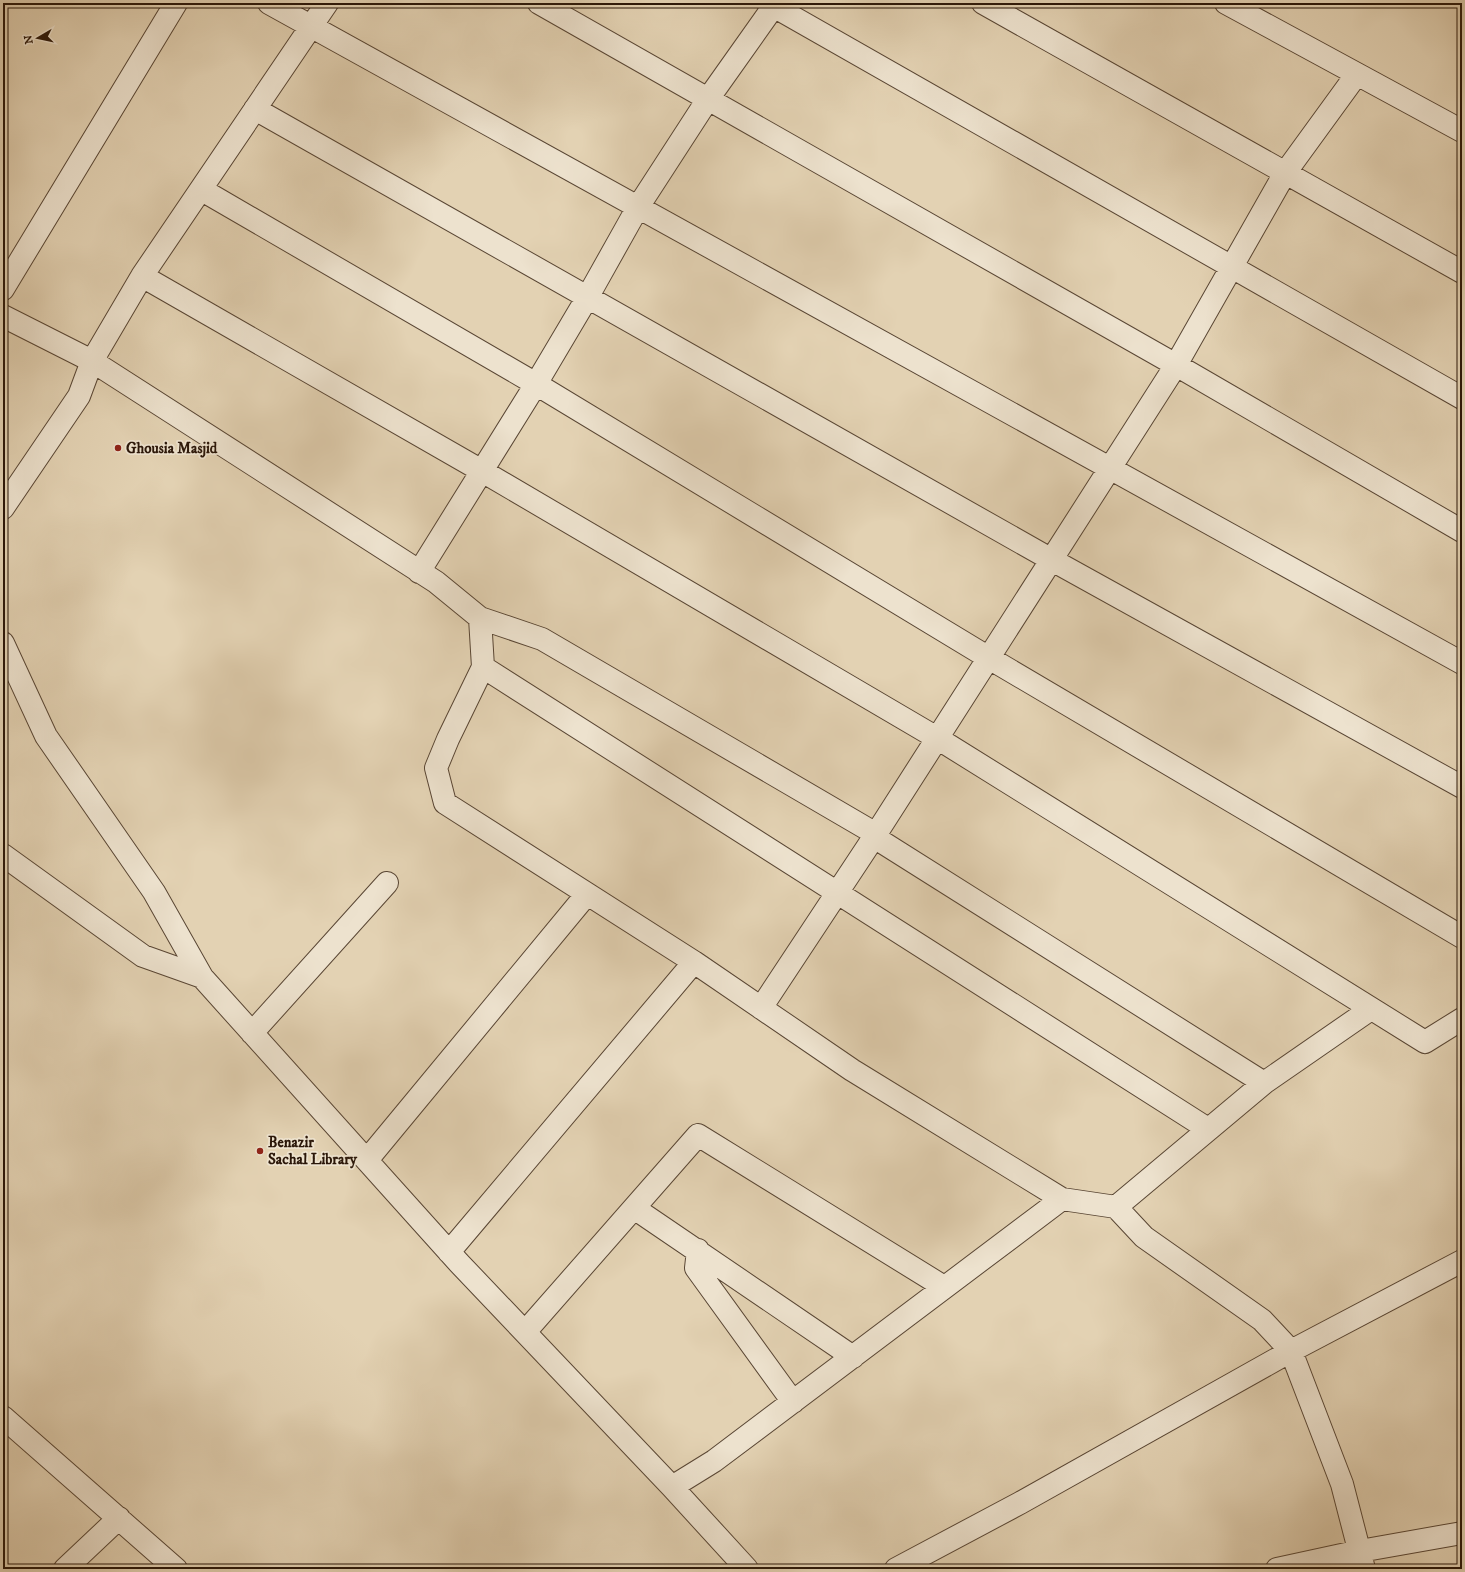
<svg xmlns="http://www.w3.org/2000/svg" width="1465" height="1572" font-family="'IM FELL DW Pica',serif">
  <rect width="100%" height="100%" fill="#e3d2b3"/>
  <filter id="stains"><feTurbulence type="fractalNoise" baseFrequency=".005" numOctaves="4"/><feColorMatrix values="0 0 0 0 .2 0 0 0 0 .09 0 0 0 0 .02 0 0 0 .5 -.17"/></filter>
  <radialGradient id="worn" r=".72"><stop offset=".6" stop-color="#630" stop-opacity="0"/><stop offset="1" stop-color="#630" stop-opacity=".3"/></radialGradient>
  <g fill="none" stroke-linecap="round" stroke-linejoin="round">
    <defs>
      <path id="minor" d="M269,3L1462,663
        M539,3L1176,365L1462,531
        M768,3L1462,398
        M983,3L1462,272
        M1226,3L1462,131
        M255,109L1052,560L1462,787
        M202,190L536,384L989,658L1462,937
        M142,276L482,471L937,738L1425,1042L1462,1019
        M3,289L176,3
        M3,316L92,361L142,276L327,3
        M3,508L79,396L92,361L436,582L480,618L483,667L448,739L436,768L445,803L694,962L852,1070L1062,1199
        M419,572L536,384L587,298L638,207L708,99L776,3
        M480,618L542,639L876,834
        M3,643L46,736L154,892L202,977L459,1263L672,1487L747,1569
        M483,667L1208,1129
        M874,837L1264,1083L1371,1009
        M3,855L143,956L202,977
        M761,1008L876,834L1176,365L1285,173L1357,74
        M252,1033L387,883
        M367,1160L587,894
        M1116,1207L1144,1237L1262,1320L1291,1351L1342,1484L1364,1569
        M634,1208L853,1357
        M698,1250L696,1268L793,1402
        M449,1252L694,962
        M525,1332L698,1135L944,1287
        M3,1417L176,1569
        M672,1487L714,1461L1062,1199L1116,1207L1264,1083
        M65,1569L119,1518
        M896,1569L1020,1503L1291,1351L1462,1261
        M1277,1569L1360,1551L1462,1533"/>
    </defs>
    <use href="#minor" stroke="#594634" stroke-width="24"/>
    <use href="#minor" stroke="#ede2ce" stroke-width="22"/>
  </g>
  <g fill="#8f2418" stroke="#ede2ce" stroke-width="1.5">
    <circle cx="118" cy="448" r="4"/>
    <circle cx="260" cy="1151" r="4"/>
  </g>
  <g text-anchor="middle" stroke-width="3.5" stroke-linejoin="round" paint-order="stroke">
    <g font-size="15" font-weight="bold" fill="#2b1709" stroke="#ede2ce" text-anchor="start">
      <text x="126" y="453">Ghousia Masjid</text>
      <text x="268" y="1147">Benazir<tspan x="268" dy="17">Sachal Library</tspan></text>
    </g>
  </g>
  <rect width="1465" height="1572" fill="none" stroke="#e3d2b3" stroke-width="16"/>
  <rect x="4" y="4" width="1457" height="1564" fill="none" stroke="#2b1709" stroke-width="2"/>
  <rect x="8" y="8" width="1449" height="1556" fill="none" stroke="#2b1709"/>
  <g transform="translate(38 38) rotate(261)" stroke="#ede2ce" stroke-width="3" paint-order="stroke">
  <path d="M0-3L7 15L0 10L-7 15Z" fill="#2b1709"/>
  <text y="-6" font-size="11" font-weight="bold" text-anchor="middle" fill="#2b1709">N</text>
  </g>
  <rect width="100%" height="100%" filter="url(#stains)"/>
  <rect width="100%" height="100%" fill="url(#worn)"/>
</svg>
